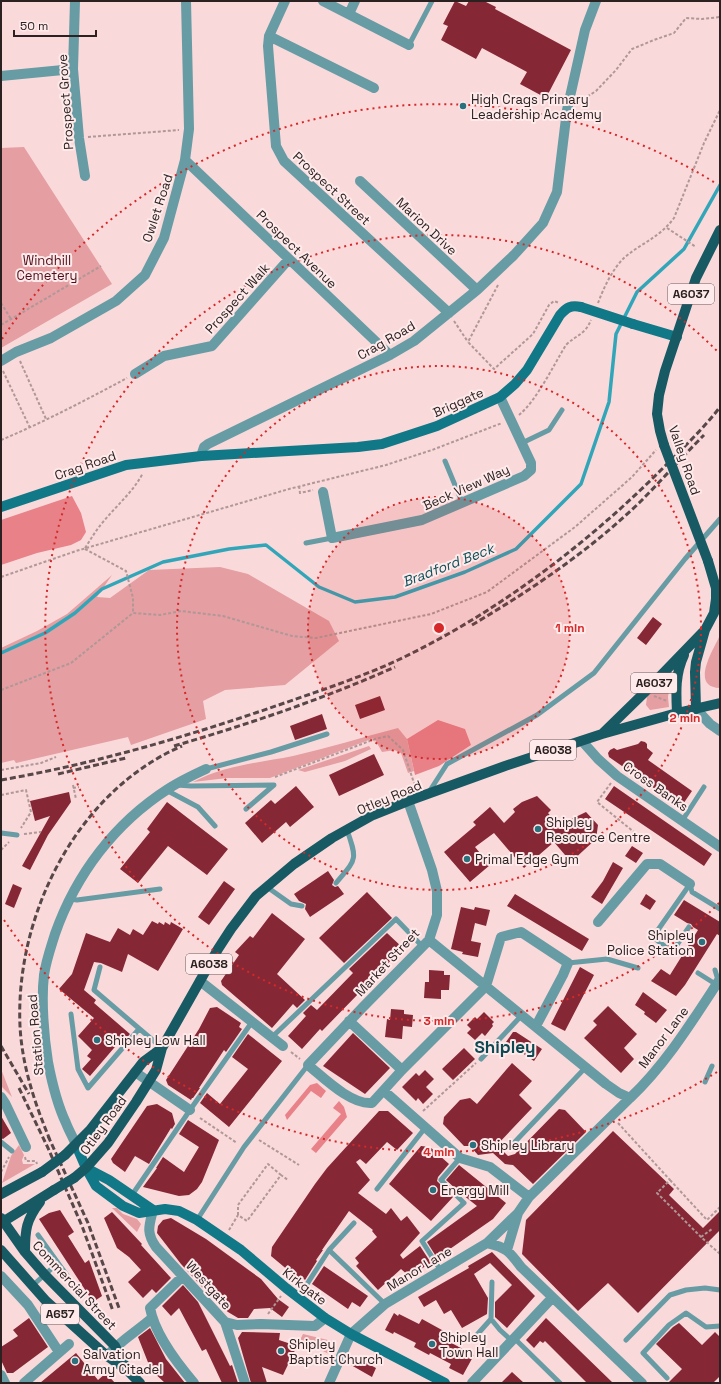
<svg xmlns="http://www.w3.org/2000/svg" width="721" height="1384" font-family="'Space Grotesk',sans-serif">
  <rect width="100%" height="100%" fill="#fad9da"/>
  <path fill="#e59ea1" d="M24,147L112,284L1,348V148Z
    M220,567L248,574L329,621L339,641L285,685L225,690L203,701L206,719L131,745L128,737L16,763L14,760L1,763V648L37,631L67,614L112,575L97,597L110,598L149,570Z
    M720,635V688C689,687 714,649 720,635Z
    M672,671L668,697L669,707L650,710L646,705L647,697Z
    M398,728L407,739L414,771L408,773L401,753L395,750L382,752L374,738L270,778H227L193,782C226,765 258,763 293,756C328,748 363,737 398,728Z
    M369,746L371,749L345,761L305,772L298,770Z
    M1,1069L12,1097L1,1086Z
    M19,1145L24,1155L22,1160L23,1164H35L2,1183L11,1156Z
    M112,1208H117L123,1214L137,1219L141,1224L137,1232Z
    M303,1334L336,1342L329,1354L300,1340Z"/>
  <path fill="#e98188" d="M72,496L81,513L86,532L81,540L71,545L37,553L1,565V520Z
    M438,720L465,729L471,745L439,766L415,775L407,739Z
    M317,1083L326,1091L321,1098L311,1091L287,1120L285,1115L310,1085Z
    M339,1101L344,1107L347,1117L316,1153L311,1149L341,1114L333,1108Z"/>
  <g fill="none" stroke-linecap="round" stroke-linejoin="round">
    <path stroke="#32a6b9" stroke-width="3.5" d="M1,653L45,633L75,613L102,589L163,562L229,549L266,545L319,587L355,602L395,597L465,572L516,549L581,484L609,402L616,334L637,292L684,249L720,185"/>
  </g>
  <path fill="#862735" d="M455,1L466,6L469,1H484L496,7L495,9L571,50L546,98L520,84L527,72L482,48L476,59L441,40L448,26L443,24Z
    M653,617L662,624L646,645L637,638Z
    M380,696L385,710L360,719L355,705Z
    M322,714L327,729L295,740L290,726Z
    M641,741L645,742L647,744V748L653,753L648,760L692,791L681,807L609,757L608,753L610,750L614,748L617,750L638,744Z
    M374,754L384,775L339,796L329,775Z
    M296,786L314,807L290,827L286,822L262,843L245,823L271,800L275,804Z
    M614,786L712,854L704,866L605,799Z
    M69,792L71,802L48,835L30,870L22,866L50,816L35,821L30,801Z
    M537,796L551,810L548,813L559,826L565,822L586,812L598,825L596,839L571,862L554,842L524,868L494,833L475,847L490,865L470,882L444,852L476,825L473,822L490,807L504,823L515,812L513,809L522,802Z
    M167,802L228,849L207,875L168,846L138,883L120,869L150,832L147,829Z
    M632,846L643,853L636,863L625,856Z
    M613,862L623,868L602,904L591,897L603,881Z
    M328,871L334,880L332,885L335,887L338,886L344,894L310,917L305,909L306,904L299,901L294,894Z
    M224,881L235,889L209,925L198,917Z
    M13,884L22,888L14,908L5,904Z
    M367,892L392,918L344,963L319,938Z
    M515,894L589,939L582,951L507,906Z
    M646,894L656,901L650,910L640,904Z
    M684,900L720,922V936L717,934L685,985L676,996L651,981L661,969L670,975L698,930L693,927L691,924L687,923L674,915Z
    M461,907L474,910L475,907L490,910L486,926L475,923L471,941L481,943L478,957L462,954L463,952L451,949Z
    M272,913L305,939L277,974L305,1000L297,1008L293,1004L272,1028L222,985L221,981L239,955L235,952L250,936L253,938Z
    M152,921L158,924L159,922L164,925L165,922L170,925L171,922L183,929L158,971L128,954L122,972L101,963L94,962L84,990L96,1000L94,1003L130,1034L122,1043L120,1041L90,1076L82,1069L91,1059L87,1056L92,1050L78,1036L94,1018L59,989L72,974L86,933L110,942L118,928L130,935L133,929L143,935Z
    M387,933L403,948L322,1031L320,1029L302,1049L288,1036L306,1016L303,1013L311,1005L317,1010L353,973L349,969Z
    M580,967L594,975L565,1031L551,1024Z
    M429,970L444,971V975H450L449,990H441V999L424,998L425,982H429Z
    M643,992L667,1010L656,1023L644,1014L645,1012L635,1005Z
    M608,1006L637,1034L624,1048L634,1059L621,1073L584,1038L597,1025L593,1021Z
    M217,1007L241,1023L239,1027L242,1029L226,1052L224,1050L199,1088H200L193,1098H192L191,1100L168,1085L166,1080L199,1029L210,1008Z
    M391,1009L404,1010V1014L413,1015L412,1027L403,1026L402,1039L385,1037L387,1019L390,1020Z
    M484,1012L494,1022L492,1024L493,1026L485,1036L482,1033L475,1040L467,1033L471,1029L467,1025L475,1017L477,1019Z
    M513,1032H516L542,1049L534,1061L506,1042Z
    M353,1033L390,1068L365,1094L323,1066Z
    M248,1034L282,1061L229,1127L200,1103L207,1093L220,1104L248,1069L232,1057Z
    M464,1048L475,1059L453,1080L442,1069Z
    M512,1063L532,1081L519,1095L532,1108L497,1145L508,1156L515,1154L559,1109L565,1110L586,1132L533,1184L513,1165L505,1164L493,1153L478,1155L470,1146H464L443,1124L444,1117L460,1100L470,1098L477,1104Z
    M425,1070L434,1079L426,1087L433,1094L423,1104L418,1098L416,1101L402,1087L416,1073L419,1076Z
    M157,1104L172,1113L175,1124L172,1129L171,1128L149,1164L135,1156L125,1172L113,1163L111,1159L147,1106Z
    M379,1111H388L413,1133L397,1150L387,1142L366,1164L360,1159L356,1162L370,1180L358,1193L386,1214L391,1208L401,1221L407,1216L420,1233L400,1255L403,1259L420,1246L431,1263L409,1276L401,1269L378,1290L356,1266L359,1263L355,1258L377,1237L372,1231L373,1230L349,1211L322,1250H323L316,1260L317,1261L305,1280L303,1278L301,1281L271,1256L272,1247L315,1184L327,1168Z
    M1,1116L11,1133L3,1139L1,1138Z
    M188,1120L219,1140L202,1182L197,1189L189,1195L179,1196L143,1187L157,1168H156L163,1157L184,1172L199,1147L179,1134Z
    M613,1131L674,1189L669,1195L703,1228L720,1211V1230L638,1313L608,1283L578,1311L522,1254L526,1220Z
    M421,1146L430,1147L449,1164L438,1177L437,1181L453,1197L431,1221L389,1184Z
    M459,1165L506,1203L493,1219L437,1258L427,1242L477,1206L458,1191L446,1180Z
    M60,1210L74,1232L68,1236L85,1263L89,1260L102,1296L93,1302L39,1219L49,1213Z
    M112,1212L142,1244L141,1245L171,1278L156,1293L152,1289L143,1298L128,1282L141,1270L129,1257L117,1248L104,1218Z
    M171,1218L206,1239L261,1279L278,1299L289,1307L282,1317L270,1308L254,1309L248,1318H238L228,1312L217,1303L181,1264L157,1233L158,1226L163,1220Z
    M492,1252L535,1296L507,1328L495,1317V1302L512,1285L490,1263L474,1274L488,1298L487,1314L462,1328L451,1310L444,1314L436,1300L424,1307L418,1297L469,1268L468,1266Z
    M324,1266L368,1296L360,1307L352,1302L348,1309L312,1284Z
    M183,1285L198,1302L230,1366L232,1365L238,1383H222L206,1349L202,1351L179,1308L171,1316L162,1306Z
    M394,1313L398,1316L399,1314L419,1324L422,1319L451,1335L444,1339L474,1355L463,1375L449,1368L451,1364L430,1353L429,1355L414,1347L416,1343L394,1332L393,1334L385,1330Z
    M29,1318L48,1347L13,1373H7L1,1360V1347L18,1336L13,1330Z
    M546,1318L613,1383H587L545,1341L543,1343L540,1341L534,1348L526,1340Z
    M679,1323L702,1345L715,1332L720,1337V1376L713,1383H668L682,1369L656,1344L673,1327Z
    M150,1328L166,1359L185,1383H165L151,1370L138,1337Z
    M242,1332L280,1333L279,1340L297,1346L283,1375L262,1367L267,1383H251L238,1338Z
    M76,1353L98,1380L106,1373L115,1383H40Z
    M355,1357L376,1368L372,1377L351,1365Z
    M512,1372L524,1383H501Z"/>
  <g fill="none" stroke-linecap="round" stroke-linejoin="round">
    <path stroke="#b09798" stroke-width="2" stroke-dasharray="3 2" stroke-linecap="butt" d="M579,102L596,91L616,70L632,49L654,40L674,33L686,18L702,19L720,17
      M88,137L179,130
      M667,228L696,247
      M498,285L468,342L494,369L533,334L549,305L554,301L559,303
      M1,303L11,319
      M598,303C604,287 613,268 625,257C643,242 659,238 674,218L704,143L720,110
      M454,321L468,342
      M1,325L101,266
      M20,361L46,419
      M3,371L30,428
      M519,415C537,400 553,366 566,345C576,335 585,335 591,320
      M1,440C44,422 86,400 127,378
      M299,486L300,493L313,490
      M85,548C91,539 96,530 103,522C117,505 133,492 143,473
      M85,549L126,571L133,598V613
      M1,577L76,551L289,489L386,465L432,450L502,423
      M1,690L71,663L133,613L160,615L181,611L223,616L292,636L316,638L431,614L487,592L575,527L632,477L656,450
      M654,696L667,701
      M1,770L41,763L56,757
      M275,777L375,739L388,736L403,750L416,789
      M611,783L597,802L634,832
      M73,785L76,799
      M73,788L79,787
      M1,795L26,790L31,812L21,828
      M24,834L41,832
      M1,850L9,842
      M291,1052L300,1059
      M423,1111L476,1063
      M200,1118L237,1143
      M618,1123L670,1180L657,1193L701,1237L720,1254
      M259,1140L299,1165
      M25,1157L26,1161H36L37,1164
      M1,1172L9,1157
      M670,1180L707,1220L720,1207
      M238,1215V1205L268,1164L281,1175
      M229,1230L238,1215L247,1221L281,1175L288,1180
      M701,1237L712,1229
      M268,1314L281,1296"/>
    <path stroke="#679ca5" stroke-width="5" d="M409,45L432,1
      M522,443L549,430L562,410
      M445,461L462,502
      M306,543L332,538
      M206,769L271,752L327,734
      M177,785L191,786L274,785L246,809
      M166,790L198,807L215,826
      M429,792L447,764L537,715L594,673L685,559L720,519
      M682,821L704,787
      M1,833L17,835
      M336,883C356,859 358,861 347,830
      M690,884L692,892L720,909
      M267,887L291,904L302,906
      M70,899L77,900L160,889
      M689,927L672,952L653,937L690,884
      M568,963L607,959L638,968
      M100,967L94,990L162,1048
      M715,970L718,980
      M698,973L717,985
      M71,1014L78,1069L88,1088L139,1029
      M272,1037L396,919L423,947
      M481,1059L522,1015
      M705,1082L712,1066
      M1,1142L12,1151
      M510,1147L586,1067
      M377,1189L425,1128
      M132,1195L190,1110L252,1022
      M197,1220L244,1147L308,1065
      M329,1250L385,1304
      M58,1263L69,1278
      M441,1271L422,1241L464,1203L441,1180L460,1158
      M32,1286L58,1263L38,1235
      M298,1298L329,1250L354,1223
      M491,1319L492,1282
      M475,1337L491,1319L500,1330L512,1341
      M514,1338L560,1383
      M626,1340L670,1295L686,1290L705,1288L720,1290
      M667,1378L643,1353L669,1325L686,1313L706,1327L720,1326"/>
    <path stroke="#679ca5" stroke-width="10" d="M75,1L73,69L79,138L85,176
      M285,1L269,36L268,46L276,146L284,161L449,313
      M323,1L409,45
      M349,14L355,1
      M269,36L374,88
      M1,76L73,69
      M185,160L390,355
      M360,181L477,290
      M1,361L16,352L51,338L116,301L145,275L164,238L185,160L189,129L186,1
      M135,374L164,356L212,346L289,259
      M201,456L204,447L208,444L390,355L414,341L477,290L514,255L543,223L557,192L567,110L585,30L596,1
      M323,492L332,538L422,520L524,476L531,470V463L500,397
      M696,709L710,724L720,731
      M582,741L598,759L617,776L720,847
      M408,801L432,870L437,891V915L429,940L363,1007L308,1065C324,1078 351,1105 372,1103L402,1070L486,986L501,937L521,932L568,963L563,975L536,1026
      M598,922L647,864H660L690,884
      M429,940L606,1084L619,1093L630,1098C666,1064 693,1020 720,979
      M200,981L283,1046
      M349,1021L402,1070
      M135,1072L190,1110
      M384,1091L460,1158L490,1167L529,1197
      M1,1097L5,1103L26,1147
      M76,1145C73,1137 69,1131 66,1123C57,1104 52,1083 48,1062C44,1037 41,1000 44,975C46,961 51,947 55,934C76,874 115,823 168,789C180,781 193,775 206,769
      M153,1210C149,1226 146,1233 156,1247L225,1322L245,1383
      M487,1243L517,1214
      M507,1250L518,1213L529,1197L630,1098
      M1,1276L28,1305L59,1352
      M183,1276L150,1308C155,1335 177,1363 194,1383
      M225,1322L237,1325L261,1324L315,1326L325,1318
      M107,1356C121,1340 136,1332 152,1318
      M1,1375L5,1383
      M24,1383L69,1344
      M329,1383L351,1334L385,1304L487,1243C506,1247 510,1252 521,1267L642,1383
      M472,1383L552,1298"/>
    <path stroke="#117887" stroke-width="10" d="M633,324L677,337
      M1,507L126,465L201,456L358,447L382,444L437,426L500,397L515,384L527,370L560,315C567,307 571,305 581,307
      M76,1145L86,1168L96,1186L123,1206L139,1213L165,1209L179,1211L197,1220L241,1250L286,1288L325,1318L351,1334L445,1383
      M86,1168L109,1180L153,1210"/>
    <path stroke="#185a64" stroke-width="10" d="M664,445L660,431L657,414L659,395L665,371L696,278L720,230
      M696,709L695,672L696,662L705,630L714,613L716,599V588L708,561
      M677,713C676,692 675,674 684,655
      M603,733L644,693L703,632
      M65,1155L90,1130L143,1062L162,1048
      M74,1178L86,1168L108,1143L136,1102L156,1070L162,1048L218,949L231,929L256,896L294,864L332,838L373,815L408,801L505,766L602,734L677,713L720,703
      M1,1194L42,1172
      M1,1218L25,1252L45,1275L115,1346L127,1370
      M1,1223L54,1190
      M1,1250L46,1301L107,1356L127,1370L140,1383
      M25,1252C25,1230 26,1220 40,1202"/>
    <path stroke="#574748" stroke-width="3" stroke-dasharray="6 3" stroke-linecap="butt" d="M472,625C531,590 589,551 639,503C661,481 682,457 704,435
      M174,746C249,724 323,699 395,667
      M58,774L126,758
      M1,780C93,764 182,738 270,708C313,693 357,679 398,660C497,613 590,542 666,465C685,446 704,428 720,407
      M1,1046L29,1094
      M19,1088L48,1148L82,1226L113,1311
      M48,1136L88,1223L119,1308
      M50,1140C35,1104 22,1066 20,1026C15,915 77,791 182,746"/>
    <path stroke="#117887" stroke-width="10" d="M581,307L633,324"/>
    <path stroke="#185a64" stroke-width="10" d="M664,445L708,561
      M42,1172L65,1155
      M54,1190L74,1178"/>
  </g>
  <circle cx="439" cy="628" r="131" fill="#d62828" fill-opacity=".12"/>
  <g fill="none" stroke="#d62828" stroke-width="2" stroke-dasharray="2 4">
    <circle cx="439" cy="628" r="131"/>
    <circle cx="439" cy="628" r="262"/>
    <path d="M719 903A393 393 0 1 1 719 353"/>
    <path d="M717 1072A524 524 0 0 1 2 917M2 339A524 524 0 0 1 717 184"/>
  </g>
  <g fill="#2a717d" stroke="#feeaea" stroke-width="1.5">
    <circle cx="463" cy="106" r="4"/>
    <circle cx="538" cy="829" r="4"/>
    <circle cx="467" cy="859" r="4"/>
    <circle cx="702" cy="942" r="4"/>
    <circle cx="97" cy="1040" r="4"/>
    <circle cx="473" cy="1145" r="4"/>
    <circle cx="433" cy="1190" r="4"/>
    <circle cx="432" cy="1344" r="4"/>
    <circle cx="281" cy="1351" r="4"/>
    <circle cx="75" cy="1361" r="4"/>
  </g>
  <g text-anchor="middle" stroke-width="4" stroke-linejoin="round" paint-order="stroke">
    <g fill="#feeaea" stroke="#6b5d5d" stroke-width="1">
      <rect x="668" y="284" width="46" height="20" rx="3"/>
      <rect x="631" y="673" width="46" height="20" rx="3"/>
      <rect x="530" y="740" width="46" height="20" rx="3"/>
      <rect x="186" y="954" width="46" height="20" rx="3"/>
      <rect x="41" y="1304" width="38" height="20" rx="3"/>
    </g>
    <g font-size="12" font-weight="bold" fill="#2c2121">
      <text x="691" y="298">A6037</text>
      <text x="654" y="687">A6037</text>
      <text x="553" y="754">A6038</text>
      <text x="209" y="968">A6038</text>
      <text x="60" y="1318">A657</text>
    </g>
    <g font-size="13" fill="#2c2121" stroke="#feeaea" text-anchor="start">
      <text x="471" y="104">High Crags Primary<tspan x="471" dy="15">Leadership Academy</tspan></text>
      <text x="546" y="827">Shipley<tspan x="546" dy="15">Resource Centre</tspan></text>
      <text x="475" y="864">Primal Edge Gym</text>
      <text x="694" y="940" text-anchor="end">Shipley<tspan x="694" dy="15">Police Station</tspan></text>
      <text x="105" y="1045">Shipley Low Hall</text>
      <text x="481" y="1150">Shipley Library</text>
      <text x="441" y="1195">Energy Mill</text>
      <text x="440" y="1342">Shipley<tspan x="440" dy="15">Town Hall</tspan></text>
      <text x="289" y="1349">Shipley<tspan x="289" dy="15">Baptist Church</tspan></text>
      <text x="83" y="1359">Salvation<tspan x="83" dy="15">Army Citadel</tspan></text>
    </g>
    <g font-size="13" fill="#2c2121" stroke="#feeaea">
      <text transform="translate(65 102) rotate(-94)" y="5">Prospect Grove</text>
      <text transform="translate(332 188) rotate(43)" y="5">Prospect Street</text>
      <text transform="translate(157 208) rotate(-72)" y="5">Owlet Road</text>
      <text transform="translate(427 226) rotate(43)" y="5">Marion Drive</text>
      <text transform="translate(297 249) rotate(44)" y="5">Prospect Avenue</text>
      <text transform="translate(237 298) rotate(-48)" y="5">Prospect Walk</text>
      <text transform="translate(386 340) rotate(-30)" y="5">Crag Road</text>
      <text transform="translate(458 402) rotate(-24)" y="5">Briggate</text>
      <text transform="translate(685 460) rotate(71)" y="5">Valley Road</text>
      <text transform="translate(85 465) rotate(-19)" y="5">Crag Road</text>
      <text transform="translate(466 487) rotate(-24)" y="5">Beck View Way</text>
      <text transform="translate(656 786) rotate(35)" y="5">Cross Banks</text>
      <text transform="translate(389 797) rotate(-23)" y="5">Otley Road</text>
      <text transform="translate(387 962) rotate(-47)" y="5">Market Street</text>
      <text transform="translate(35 1035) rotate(-95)" y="5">Station Road</text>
      <text transform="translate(663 1037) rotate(-53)" y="5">Manor Lane</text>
      <text transform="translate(103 1125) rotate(-54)" y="5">Otley Road</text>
      <text transform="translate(419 1268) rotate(-31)" y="5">Manor Lane</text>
      <text transform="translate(75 1285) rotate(47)" y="5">Commercial Street</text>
      <text transform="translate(209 1285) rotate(48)" y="5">Westgate</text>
      <text transform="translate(305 1286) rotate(38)" y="5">Kirkgate</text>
    </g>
    <g font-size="13" fill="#4f0d19" stroke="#feeaea">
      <text x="47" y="265">Windhill<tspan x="47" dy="15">Cemetery</tspan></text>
    </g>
    <g font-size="14" font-style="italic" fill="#094d57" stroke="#feeaea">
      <text transform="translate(448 565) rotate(-21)" y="5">Bradford Beck</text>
    </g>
    <g font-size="17" font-weight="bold" fill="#0c4953" stroke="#feeaea">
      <text x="505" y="1053">Shipley</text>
    </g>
  </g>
  <circle cx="439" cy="628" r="6" fill="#d62828" stroke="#feeaea" stroke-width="2"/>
  <g font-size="12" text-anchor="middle" font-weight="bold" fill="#d62828" stroke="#feeaea" stroke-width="4" stroke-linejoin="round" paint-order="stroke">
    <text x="570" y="632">1 min</text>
    <text x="685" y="722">2 min</text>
    <text x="439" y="1025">3 min</text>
    <text x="439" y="1156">4 min</text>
  </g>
  <rect width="721" height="1384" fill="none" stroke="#2c2121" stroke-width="4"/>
  <path d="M14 30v6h82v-6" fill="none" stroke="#2c2121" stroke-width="2"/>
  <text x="20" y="30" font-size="12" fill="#2c2121" stroke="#feeaea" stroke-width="3" paint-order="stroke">50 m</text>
</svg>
